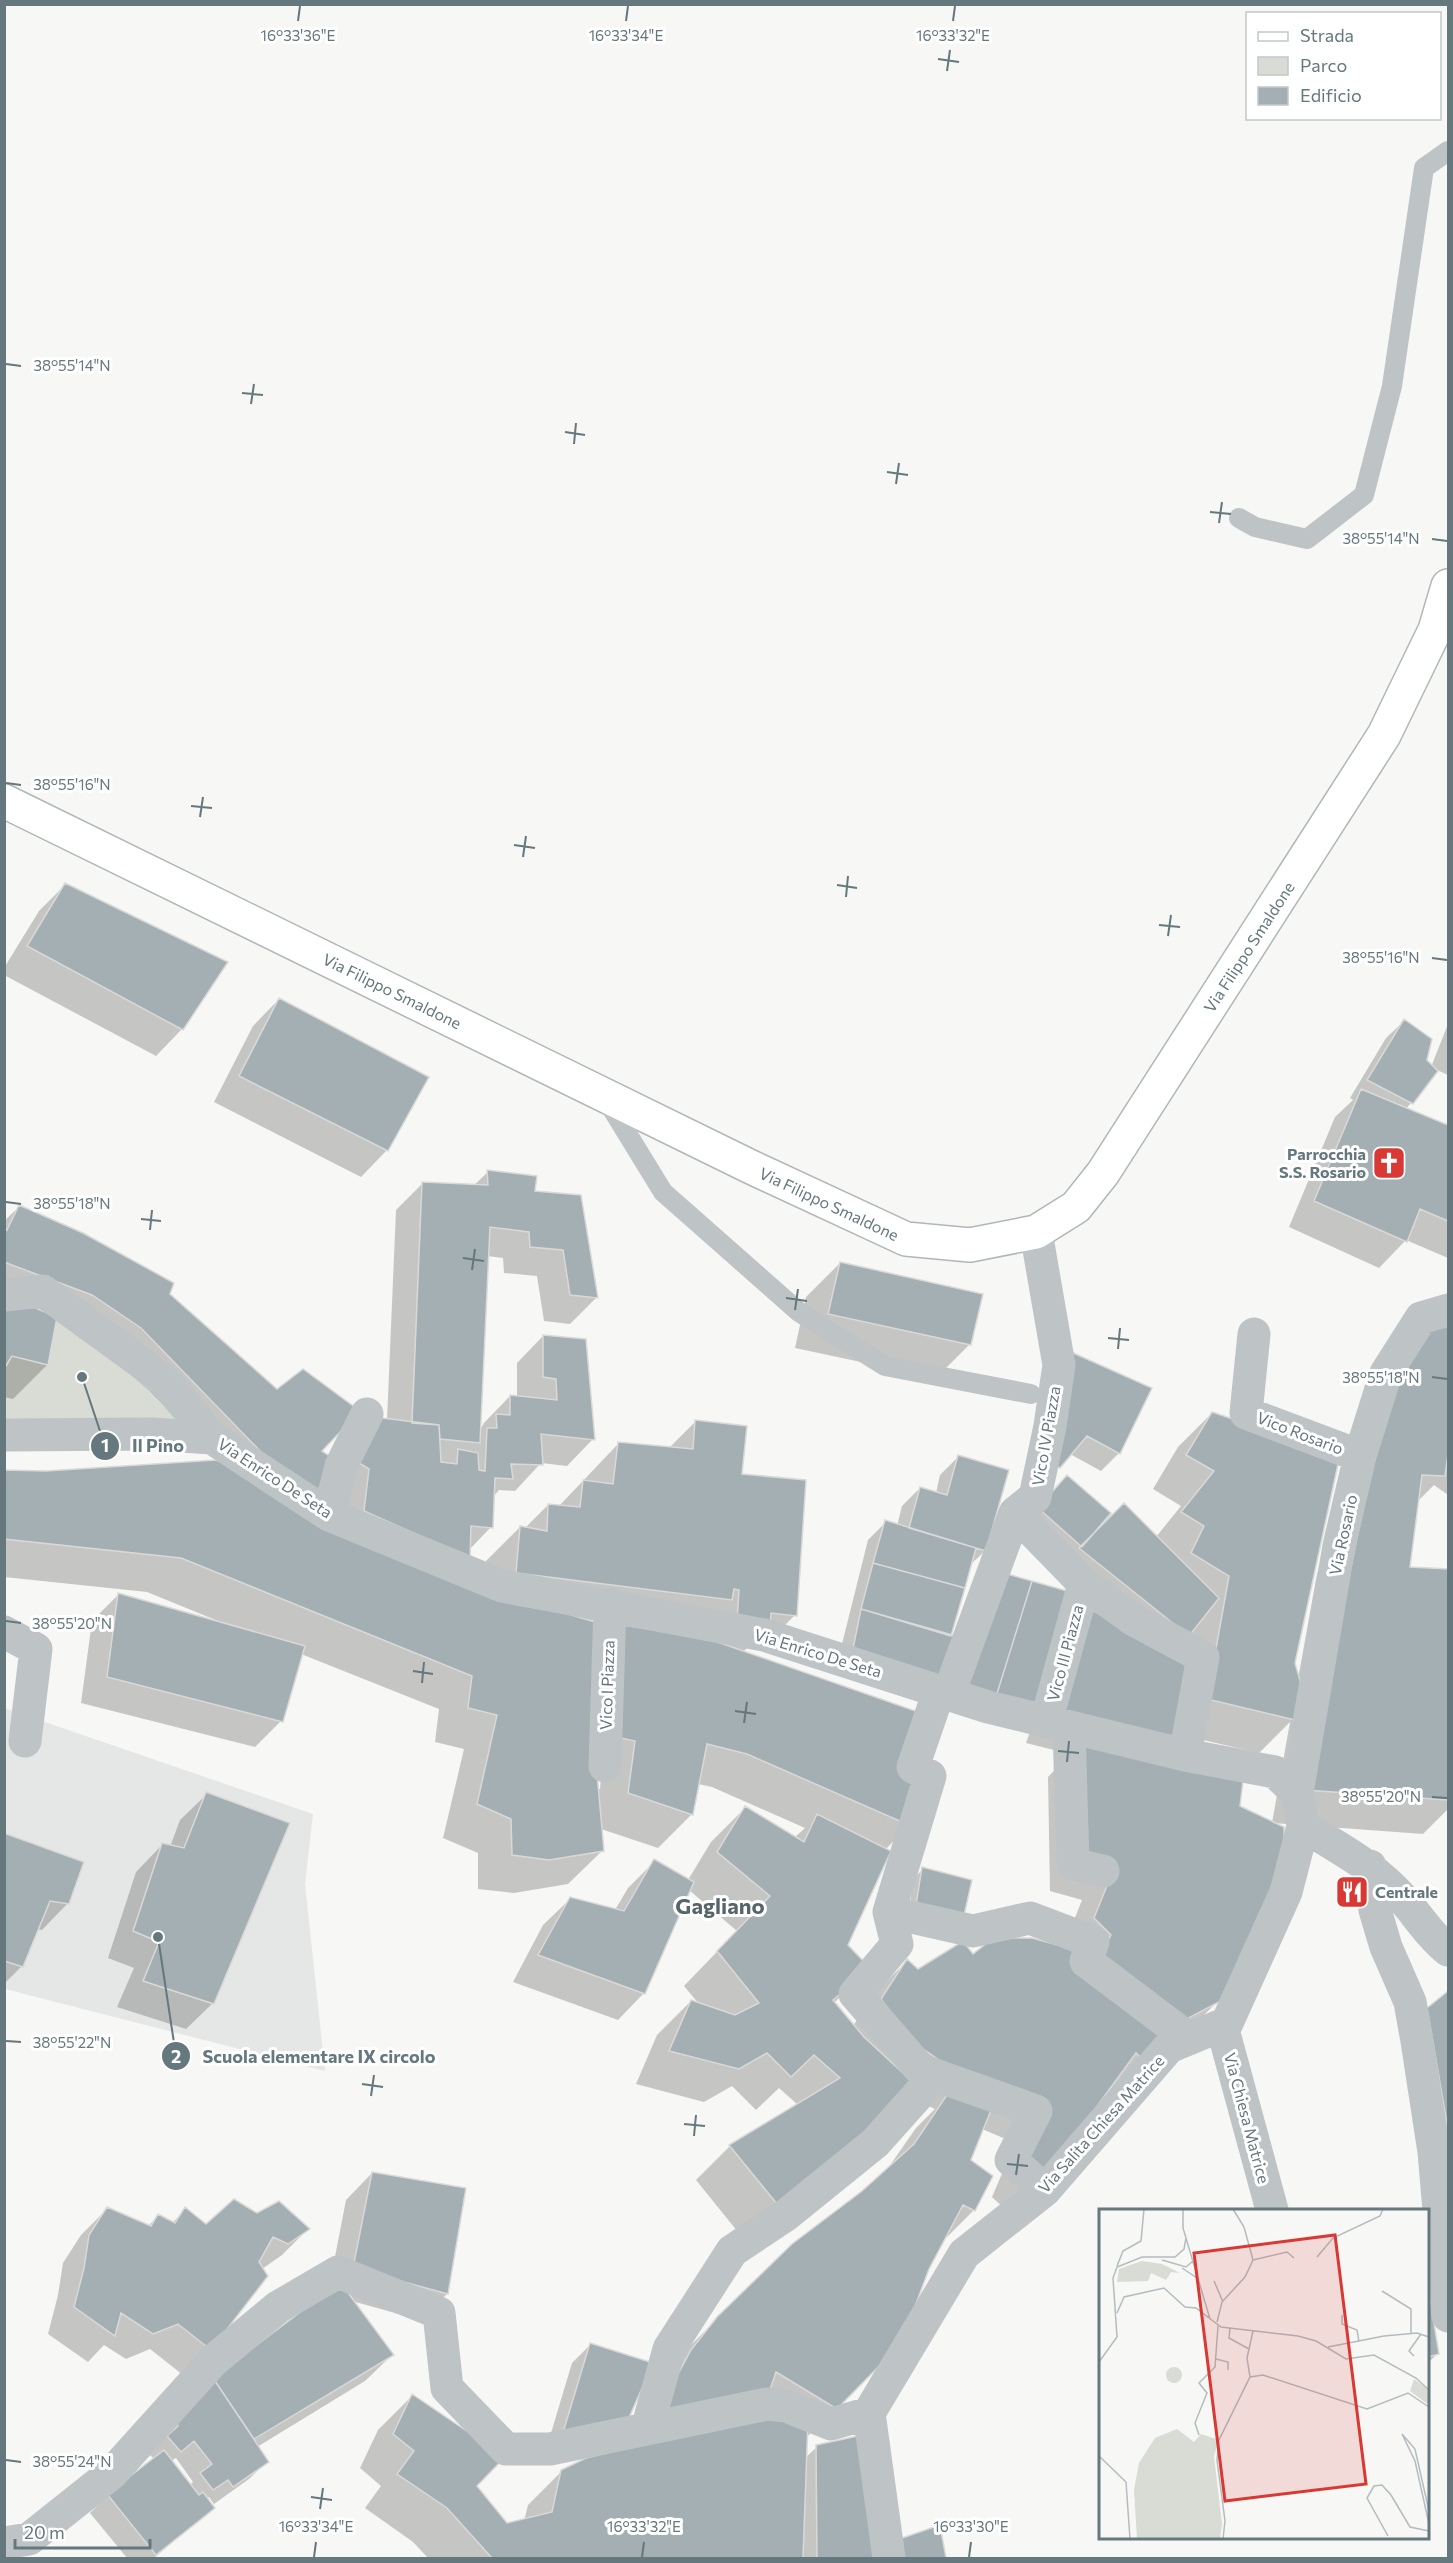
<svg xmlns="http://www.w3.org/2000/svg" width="1453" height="2563" font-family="Commissioner,sans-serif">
  <rect width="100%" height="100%" fill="#f7f7f5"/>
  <path fill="#e5e7e6" d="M4,1708L313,1814L305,1884L325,2071L5,1989Z"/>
  <path fill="#d8dcd4" d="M57,1317L212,1438L5,1435V1369L12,1356L48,1365Z"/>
  <path fill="#0003" fill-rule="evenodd" d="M65,885L182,1029L156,1056L4,975V968L39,911Z
    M279,999L387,1150L361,1177L214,1102L253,1026Z
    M1404,1021L1431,1067L1448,1024V1075L1437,1070L1406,1109L1448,1127V1258L1406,1240L1379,1268L1289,1227L1335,1117L1353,1100L1350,1098L1386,1038Z
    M488,1172L533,1193L597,1297L570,1324L544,1321L537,1276L504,1273L503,1258L487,1256L479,1432L484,1423L510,1396L517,1397V1363L543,1336L593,1439L567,1466L541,1463L515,1491L499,1490L493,1497L491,1527L469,1550L468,1558L484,1586L486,1561L520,1527L525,1528L548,1505L559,1506L618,1444L669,1448L696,1421L740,1475L795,1615L761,1649L748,1647L743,1652L909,1825L885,1850L846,1945L868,1968L834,2003L853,2026L873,1995L907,1961L918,1971L973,1957L1063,1948L1082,1900L1050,1891L1048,1777L1070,1754L1026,1743L1036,1715L1091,1611L1021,1527L1067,1477L1111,1515L1124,1505L1156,1537L1181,1506L1153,1489L1178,1447L1212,1413L1298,1679L1316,1579L1357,1414L1448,1319V1495L1434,1485L1417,1502L1408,1569L1448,1570V1809L1423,1834L1273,1823L1218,2001L1183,2036L1110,2095L1107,2092L1009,2213L992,2197L1015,2143L982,2129L969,2161L974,2210L941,2243L885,2359L806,2438L805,2458L817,2447L877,2558H428L413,2542L365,2508L381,2486L360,2468L378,2430L412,2396L475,2486L507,2525L524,2521L528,2505L562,2471L630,2449L683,2353L718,2318L886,2171L916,2128L935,2109L915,2100L742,2237L696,2180L730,2146L798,2105L779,2088L756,2110L732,2086L704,2102L636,2084L657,2035L691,2001L699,2004L684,1986L737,1931L689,1890L644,1993L618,2020L513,1982L543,1925L570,1899L615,1910L628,1888L655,1861L688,1880L711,1842L745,1808L794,1838L805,1828L712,1787L698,1784L692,1814L658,1848L601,1829L603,1850L568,1884L514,1893L478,1889V1853L443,1838L464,1749L435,1742L439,1709L301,1654L281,1721L255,1747L81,1703L92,1621L119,1594L218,1623V1621L147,1592L4,1577V1471L46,1472L219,1461L114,1355L56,1318L47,1365L13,1399L4,1397V1221L19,1207L168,1295L320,1451L325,1485L387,1420L396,1210L423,1183L473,1186ZM592,1620L617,1624L592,1622ZM1290,1722L1272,1823L1238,1807L1173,1733L1259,1753ZM597,1774L601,1775L600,1789H598Z
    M840,1263L970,1344L936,1378L795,1348L806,1297Z
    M1054,1372L1119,1453L1101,1471L1070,1454L1040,1485Z
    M958,1457L985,1551L969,1566L835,1672L868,1540L886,1522L897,1526L902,1506L920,1488L936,1493L940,1475Z
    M207,1794L213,2003L186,2029L117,2007L134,1968L108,1958L136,1872L162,1845L170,1847L180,1820Z
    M4,1834L68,1903L42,1930L37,1929L22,1966L4,1984Z
    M923,1869L962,1919L908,1914L914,1878Z
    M1448,1993V2277L1428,2010Z
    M372,2173L447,2294L420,2320L352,2301L392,2355L365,2381L257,2447L267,2461L249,2479L214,2504L209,2497L206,2499L213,2508L154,2558H127L90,2513L108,2495L154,2459L150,2455L160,2444V2440L214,2379L328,2293L346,2200ZM176,2458L193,2482L190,2485L171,2461Z
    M107,2209L148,2226L158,2216L172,2223L186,2209L206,2226L257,2215L308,2229L282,2255L262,2269L266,2276L183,2375L150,2349L126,2359L104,2345L88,2362L48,2334L58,2295L63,2263L81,2235Z
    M1428,2306L1437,2354L1428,2363Z
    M590,2345L623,2428L542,2463L572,2363Z
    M939,2527L944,2558H885Z"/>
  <path fill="#a3afb2" stroke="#d9d9d7" stroke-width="1.5" d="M65,883L228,962L183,1030L27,946Z
    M279,998L429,1077L388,1151L239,1076Z
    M1404,1019L1432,1039L1427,1060L1438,1071L1413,1104L1367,1080Z
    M1361,1089L1448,1125V1221L1420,1209L1407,1242L1314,1201Z
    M487,1170L537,1176L535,1191L581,1195L598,1298L570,1295L563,1250L530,1247L529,1232L490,1227L480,1443L440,1439L439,1425L412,1423L422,1182L488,1185Z
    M19,1205L83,1233L174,1283L170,1294L277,1389L303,1369L360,1411L322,1451L331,1457L318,1491L264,1455L141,1328L92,1295L4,1262V1229L7,1230Z
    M840,1262L983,1294L971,1345L828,1314Z
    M28,1305L57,1317L48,1365L12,1356L4,1369V1308Z
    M1448,1318V1454L1445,1476L1422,1475L1410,1567L1448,1569V1800L1305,1790L1390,1378L1431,1321Z
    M543,1335L586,1339L595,1440L541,1434L543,1465L511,1464L513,1479L495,1478L493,1528L471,1526L470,1558L364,1511L369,1469L351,1458L374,1417L439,1425L441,1462L457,1464L458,1449L478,1453L479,1470L485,1471L487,1428H497L496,1414L510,1415V1395L557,1400L556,1379L543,1377Z
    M1071,1352L1152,1388L1120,1454L1087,1436L1060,1468L1051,1463Z
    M1212,1412L1340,1455L1295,1663L1301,1684L1295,1720L1207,1699L1229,1576L1191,1553L1204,1526L1181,1512L1214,1471L1186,1455Z
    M695,1420L747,1426L742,1474L806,1480L797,1616L771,1613L770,1628L737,1622L739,1590L734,1589L732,1600L516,1573L520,1526L547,1531L548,1504L580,1507L583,1480L613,1484L618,1442L693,1449Z
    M958,1455L1009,1470L986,1551L909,1528L920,1487L947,1495Z
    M216,1460L548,1608L605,1625L596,1762L604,1851L549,1860L512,1855L511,1819L477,1804L497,1715L468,1708L472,1676L181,1558L4,1539V1470L46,1471Z
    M1067,1475L1111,1513L1082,1547L1038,1508Z
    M1124,1503L1219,1598L1189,1636L1079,1548Z
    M885,1520L976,1548L965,1588L873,1563Z
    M873,1563L965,1588L951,1636L861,1609Z
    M997,1571L1032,1581L995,1700L955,1689Z
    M1032,1581L1074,1593L1041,1713L995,1700Z
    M118,1593L305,1646L283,1722L107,1677Z
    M861,1609L956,1636L943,1683L852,1654Z
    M1091,1610L1194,1658L1171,1746L1052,1716Z
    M615,1624L703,1637L924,1714L911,1826L747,1754L707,1744L693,1815L628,1793L635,1741L612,1736Z
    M1081,1741L1243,1781L1240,1806L1284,1827L1285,1871L1219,2002L1183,2021L1096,1963L1111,1935L1094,1918L1115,1866L1083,1858Z
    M206,1792L290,1823L214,2004L143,1981L159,1942L133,1931L162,1843L184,1848Z
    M745,1806L804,1842L817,1814L891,1851L848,1945L870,1968L833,2000L864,2037L919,2088L777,2204L729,2145L840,2078L814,2055L791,2077L767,2053L739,2069L669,2051L691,2000L735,2015L759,2003L717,1951L770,1896L717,1852Z
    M4,1833L84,1862L69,1904L50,1901L23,1967L4,1961Z
    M654,1859L694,1882L645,1994L538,1955L570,1897L624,1911Z
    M922,1867L972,1880L963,1920L916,1905Z
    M993,1938H1032L1076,1950L1166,2033L1145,2062L1136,2053L1043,2180L1025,2163L1048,2109L949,2067L912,2041L881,1999L907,1959L918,1969L963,1941L973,1954Z
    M1448,1991V2129L1427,2008Z
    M949,2092L991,2110L971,2160L993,2176L975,2211L963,2205L929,2269L911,2317L886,2359L837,2409L776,2372L770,2390L665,2418L661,2406L691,2350L717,2317L792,2244L862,2191L914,2144Z
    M372,2172L466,2188L448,2294L353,2268Z
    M234,2199L257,2213L279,2201L310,2229L288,2244L273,2237L259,2262L268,2276L211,2350L178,2324L153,2334L121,2313L115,2336L74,2307L84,2268L89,2235L107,2207L151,2226L158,2214L175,2223L185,2207L206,2224Z
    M340,2282L394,2355L254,2439L213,2378Z
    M1428,2304L1431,2305L1439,2354L1428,2357Z
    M590,2343L653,2363L624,2429L559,2446Z
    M213,2378L269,2462L233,2487L228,2480L213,2490L200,2473L212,2464L194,2441L181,2452L167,2436L178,2426L177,2421Z
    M412,2394L505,2457L477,2486L507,2523L552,2512L561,2470L586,2458L786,2410L808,2420L803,2558H492L447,2508L397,2474L414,2451L393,2434Z
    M867,2434L878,2558H817L816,2445Z
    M164,2450L199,2495L203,2492L215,2508L156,2555L107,2494Z
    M940,2525L946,2558H904L902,2538Z"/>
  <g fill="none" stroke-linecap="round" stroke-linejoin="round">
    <defs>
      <path id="secondary" d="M4,801L751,1167L906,1239L970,1245L1036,1232L1076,1207L1103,1173L1384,735L1435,630L1448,586"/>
    </defs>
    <use href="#secondary" stroke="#afb7b9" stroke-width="36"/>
    <path stroke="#bec4c6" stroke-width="20" d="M1239,518L1255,527L1307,539L1364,495L1392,386L1424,168L1448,151
      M606,1099L663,1192L799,1312L885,1366L1031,1394"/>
    <path stroke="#bec4c6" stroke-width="33" d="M4,1295L43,1291L142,1363L168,1385L212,1438L329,1515L502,1586L764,1635L988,1707L1185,1755L1275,1772L1297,1793L1303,1826C1339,1848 1375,1867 1403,1899C1419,1917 1429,1935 1448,1950
      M1254,1334L1246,1413L1360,1456
      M4,1435L152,1434L212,1438
      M1015,1513L1084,1584L1134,1620L1203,1657L1185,1755
      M329,1515L341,1466L367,1414
      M4,1632L36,1649L25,1741
      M949,1693L1015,1513L1035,1497L1050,1426L1059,1365L1036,1232
      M1046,1722L1084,1584
      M1069,1727L1073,1864L1103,1871
      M605,1766L610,1604
      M1297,1793L1339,1546L1360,1456L1386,1373L1421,1318L1448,1310
      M1370,1866L1375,1910L1386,1947L1410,2002L1417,2041L1434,2152L1448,2316
      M889,1912L897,1944L855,1994L921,2070L1036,2111L1011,2160L1045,2190
      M889,1912L973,1931L1030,1918L1093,1942L1086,1961L1189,2039
      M889,1912L930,1776L913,1767L939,1691
      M1222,2026L1272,2210
      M647,2429L669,2349L732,2251L786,2215L875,2143L935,2076
      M4,2543L29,2539L112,2473L213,2361L278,2307L338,2272L439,2313L447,2388L506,2449H550L767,2404L786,2406L831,2424L869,2413
      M889,2558L869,2413L964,2254L1045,2190L1169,2047L1227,2023L1286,1892L1303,1826"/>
    <use href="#secondary" stroke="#fff" stroke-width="33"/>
  </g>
  <path fill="none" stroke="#64787e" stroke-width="2" d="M298,21L300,6M626,21L628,6M953,21L955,6M938,59L959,62M947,71L950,50M6,364L21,366M242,393L263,395M251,404L254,384M565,432L585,435M574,444L576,423M887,472L908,475M896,484L899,463M1210,512L1231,514M1219,523L1222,502M1432,539L1447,541M6,783L21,785M191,806L212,808M200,817L203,797M514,845L535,848M523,857L526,836M837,885L857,888M846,897L848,876M1159,925L1180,927M1168,936L1171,915M1432,958L1447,960M6,1202L21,1204M141,1219L161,1221M150,1230L152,1210M463,1258L484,1261M472,1270L475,1249M786,1298L807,1301M795,1310L798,1289M1108,1338L1129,1340M1118,1349L1120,1328M1432,1377L1447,1379M6,1621L21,1623M413,1671L433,1674M422,1683L424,1662M735,1711L756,1714M744,1723L747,1702M1058,1751L1079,1753M1067,1762L1069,1741M1432,1797L1447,1798M6,2041L21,2042M362,2084L383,2087M371,2096L374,2075M684,2124L705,2126M694,2136L696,2115M1007,2164L1028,2166M1016,2175L1019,2154M6,2460L21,2462M311,2497L332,2500M320,2509L323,2488M314,2557L316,2542M642,2557L644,2542M969,2557L971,2542"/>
  <defs>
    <symbol id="church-square" viewBox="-11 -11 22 22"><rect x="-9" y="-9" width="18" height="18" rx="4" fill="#d83934" stroke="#fff"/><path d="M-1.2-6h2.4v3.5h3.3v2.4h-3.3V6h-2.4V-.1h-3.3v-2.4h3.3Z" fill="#fff"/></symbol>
    <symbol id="restaurant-square" viewBox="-11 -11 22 22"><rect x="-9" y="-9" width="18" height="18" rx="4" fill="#d83934" stroke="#fff"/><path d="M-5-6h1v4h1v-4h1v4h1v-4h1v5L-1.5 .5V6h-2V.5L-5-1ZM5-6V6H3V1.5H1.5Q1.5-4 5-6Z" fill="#fff"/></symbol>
  </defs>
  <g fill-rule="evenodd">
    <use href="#church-square" x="1370" y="1144" width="38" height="38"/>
    <use href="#restaurant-square" x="1333" y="1873" width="38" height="38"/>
  </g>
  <g text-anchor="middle" stroke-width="6" stroke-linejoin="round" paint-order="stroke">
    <g font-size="16" fill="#64787e" stroke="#fff">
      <text transform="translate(1249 947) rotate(-57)" y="6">Via Filippo Smaldone</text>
      <text transform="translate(392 991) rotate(26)" y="6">Via Filippo Smaldone</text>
      <text transform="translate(829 1204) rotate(25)" y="6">Via Filippo Smaldone</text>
      <text transform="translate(1300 1433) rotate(21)" y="6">Vico Rosario</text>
      <text transform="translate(1046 1436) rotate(-80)" y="6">Vico IV Piazza</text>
      <text transform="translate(275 1478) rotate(33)" y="6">Via Enrico De Seta</text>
      <text transform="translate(1343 1535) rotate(-78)" y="6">Via Rosario</text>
      <text transform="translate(818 1653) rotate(17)" y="6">Via Enrico De Seta</text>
      <text transform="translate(1065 1653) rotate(-75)" y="6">Vico III Piazza</text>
      <text transform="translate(607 1685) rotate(-88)" y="6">Vico I Piazza</text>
      <text transform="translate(1247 2118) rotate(75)" y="6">Via Chiesa Matrice</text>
      <text transform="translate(1101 2124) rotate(-48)" y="6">Via Salita Chiesa Matrice</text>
    </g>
    <g font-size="16" font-weight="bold" fill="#64787e" stroke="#fff" text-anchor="end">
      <text x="1366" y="1160">Parrocchia<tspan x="1366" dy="18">S.S. Rosario</tspan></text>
      <text x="1375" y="1898" text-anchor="start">Centrale</text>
    </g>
    <g font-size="22" font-weight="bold" fill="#566569" stroke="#fff">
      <text x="720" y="1914">Gagliano</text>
    </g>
  </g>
  <g transform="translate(1099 2209)">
    <rect width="330" height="330" fill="#f7f7f5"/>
    <path d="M43,52L63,55L81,64L72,63L67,71L52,64L49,72L18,73L20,60ZM67 166a8 8 0 1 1 16 0a8 8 0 1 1-16 0ZM315,170L330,181V196L311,182ZM78,220L95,233L102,225L120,231L115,247L123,315L121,330H38L35,281L40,254L56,229Z" fill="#d8dcd4"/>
    <path fill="none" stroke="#b3bcbe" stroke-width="1.5" d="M84,0V19L111,110M218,48L234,29L281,7L284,0M63,51L87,58L94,52M154,51L188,43L195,49M18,57L24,42L42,32L45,0M83,59L98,69M115,72L124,93M283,82L312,100V125M18,104L25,88L65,79L86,98L97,99L122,118L199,127L217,132L247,150L275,146L317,169L330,181M243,106V115L258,121L260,133M118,113L123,93L146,68L154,51L145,18L134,0M131,119L130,129L150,140M229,138L285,127L318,124L330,128M315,147L310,142L322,125M117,150L129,153V161M0,153L18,128L14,69L18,58L43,48H76L85,40L87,29M151,168L148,149L154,122M100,226L96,214L108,184L100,174L116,158L119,117M0,247L27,273L31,330M330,302L316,240L303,225L316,252L330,315M289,327L268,289L275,277L283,276L292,286L311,318L330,322M124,330L126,312L118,251L120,231L151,168L164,166L268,200L309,184L330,198"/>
    <path fill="#d83934" fill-opacity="0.15" stroke="#d83934" stroke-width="3" d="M236,26L267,275L126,292L95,44Z"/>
    <rect width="330" height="330" fill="none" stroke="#64787e" stroke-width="3"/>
  </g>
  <g font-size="15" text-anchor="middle" fill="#64787e" stroke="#fff" stroke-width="6" stroke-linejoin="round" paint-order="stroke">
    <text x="298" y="41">16°33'36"E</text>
    <text x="626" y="41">16°33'34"E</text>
    <text x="953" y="41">16°33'32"E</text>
    <text x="72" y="371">38°55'14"N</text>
    <text x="1381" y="544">38°55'14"N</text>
    <text x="72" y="790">38°55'16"N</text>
    <text x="1381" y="963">38°55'16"N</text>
    <text x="72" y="1209">38°55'18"N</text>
    <text x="1381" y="1383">38°55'18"N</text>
    <text x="72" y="1629">38°55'20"N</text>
    <text x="1381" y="1802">38°55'20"N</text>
    <text x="72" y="2048">38°55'22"N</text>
    <text x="72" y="2467">38°55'24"N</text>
    <text x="316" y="2532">16°33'34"E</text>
    <text x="644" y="2532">16°33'32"E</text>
    <text x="971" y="2532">16°33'30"E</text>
  </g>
  <path fill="none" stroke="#64787e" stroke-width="2" d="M82 1377L105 1446M158 1937L176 2056"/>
  <g fill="#64787e" stroke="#fff" stroke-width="2">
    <circle cx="82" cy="1377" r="6"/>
    <circle cx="158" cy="1937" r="6"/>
    <circle cx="105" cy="1446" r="15"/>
    <circle cx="176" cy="2056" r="15"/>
  </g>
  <g font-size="18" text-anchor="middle" font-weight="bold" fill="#fff">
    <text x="105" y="1452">1</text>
    <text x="176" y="2063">2</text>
  </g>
  <g font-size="18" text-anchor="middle" font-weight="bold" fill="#64787e" stroke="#fff" stroke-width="6" stroke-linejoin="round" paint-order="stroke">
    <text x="158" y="1452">Il Pino</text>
    <text x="319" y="2063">Scuola elementare IX circolo</text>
  </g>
  <rect width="1453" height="2563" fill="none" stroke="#64787e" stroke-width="12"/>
  <rect x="1246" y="12" width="195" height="108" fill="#ffffff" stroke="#c1c9cb" stroke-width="1.5"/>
  <rect x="1258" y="32" width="30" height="9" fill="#ffffff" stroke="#c1c9cb" stroke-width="1.5"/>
  <text x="1300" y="42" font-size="18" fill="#64787e">Strada</text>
  <rect x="1258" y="57" width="30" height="18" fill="#d8dcd4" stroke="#c1c9cb" stroke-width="1.5"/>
  <text x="1300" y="72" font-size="18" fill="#64787e">Parco</text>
  <rect x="1258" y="87" width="30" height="18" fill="#a3afb2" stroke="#c1c9cb" stroke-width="1.5"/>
  <text x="1300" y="102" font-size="18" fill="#64787e">Edificio</text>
  <path d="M15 2539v9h135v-9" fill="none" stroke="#64787e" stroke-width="3"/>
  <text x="24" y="2539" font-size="18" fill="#64787e" stroke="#ffffff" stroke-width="4.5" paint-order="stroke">20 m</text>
</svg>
